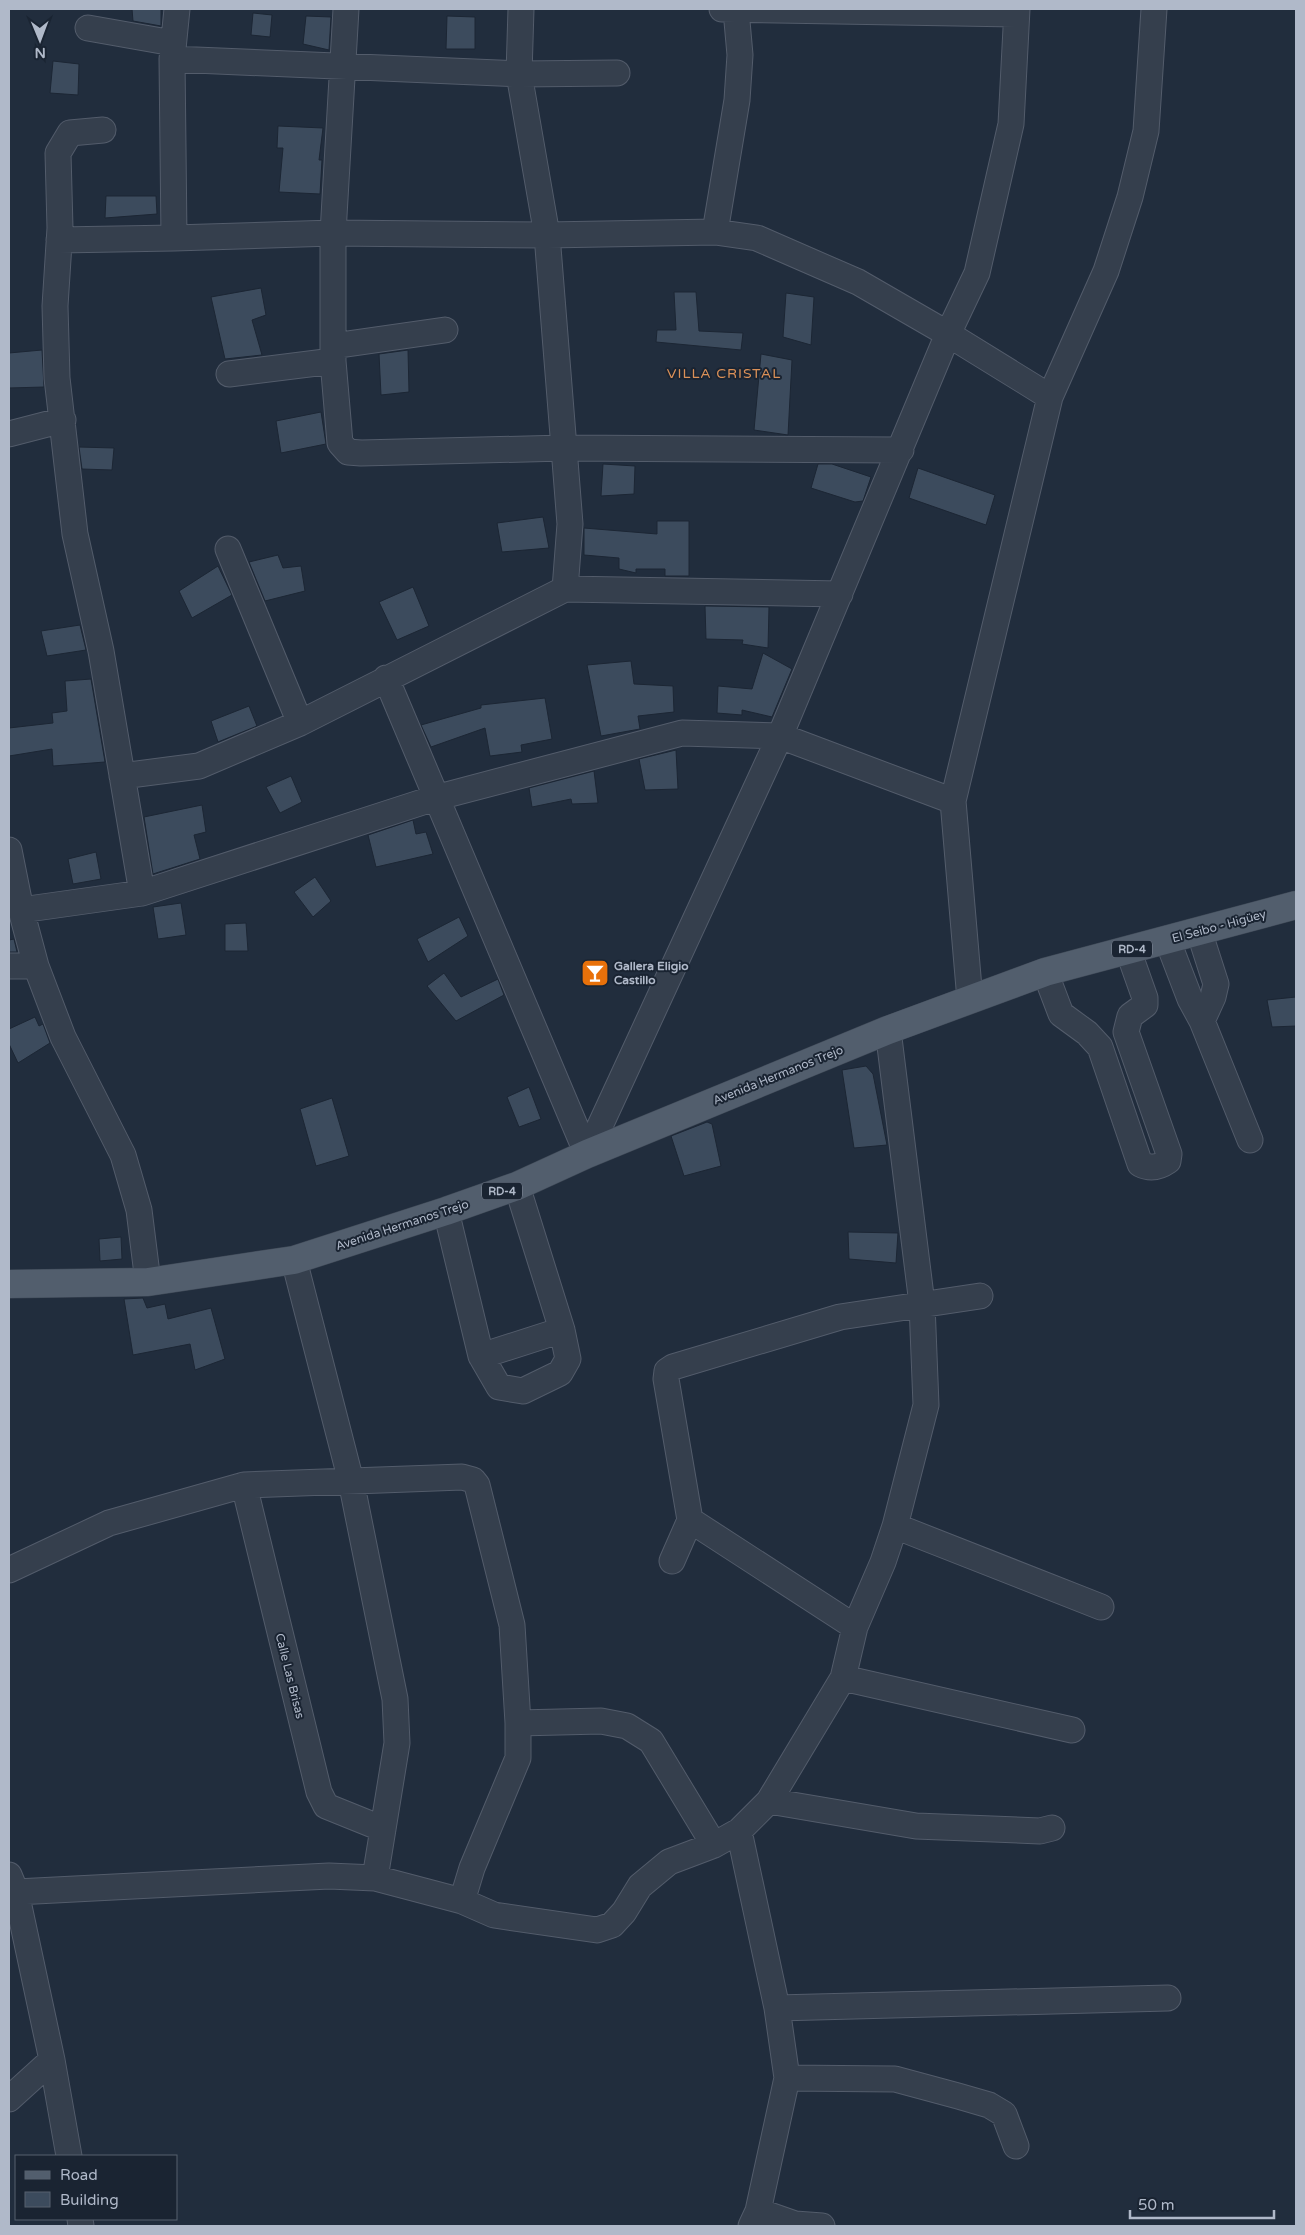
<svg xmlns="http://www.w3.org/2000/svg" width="1305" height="2235" font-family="'Varela Round',sans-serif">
  <rect width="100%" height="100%" fill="#212d3d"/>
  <path fill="#3c4b5d" stroke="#1c2634" d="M132,9H161V26L133,21Z
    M253,13L272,15L270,37L251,35Z
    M306,16L331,17L329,50L303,44Z
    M447,16L475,17V49H446Z
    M53,61L79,64L78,95L50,93Z
    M278,126L323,128L319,160H322L320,194L279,192L283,148H277Z
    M106,196H156L157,214L105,218Z
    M261,288L266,315L252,320L262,355L225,359L211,297Z
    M674,292H696L699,331L743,333L741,350L656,342L657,330H676Z
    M786,293L814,297L811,345L783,337Z
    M42,350L44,387L9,388V353Z
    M408,350L409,392L381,395L379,354Z
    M761,354L792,360L788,435L754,430Z
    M321,412L326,444L281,453L276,421Z
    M79,447L114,448L112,470L82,469Z
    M603,464L635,466L634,494L601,496Z
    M818,464H832L871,477L863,501L855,502L811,488Z
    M918,468L995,495L986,525L909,498Z
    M543,517L549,548L502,552L497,523Z
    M657,521H689V576H665V569H636V573L619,569V558L584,555V528L657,534Z
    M278,555L283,568L301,566L305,591L265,601L249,562Z
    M218,566L232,595L192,618L179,591Z
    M413,587L429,626L397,640L379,602Z
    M705,606L769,607L768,648L742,644L743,640L706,639Z
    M80,625L86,650L47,656L41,631Z
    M763,653L792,669L772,717L742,710V715L717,713L718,686L752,689Z
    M631,661L634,684L673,686L674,712L638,716L640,729L601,736L587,665Z
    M91,679L105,762L53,766L52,749L9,756V728L53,723L52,713L67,711L65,681Z
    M545,698L552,739L521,745L522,752L490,756L485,728L431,747L421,725L481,708V705Z
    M249,706L257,726L218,742L211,721Z
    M676,750L678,789L645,790L639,759Z
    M594,771L598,803L572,804L571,799L532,807L529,788Z
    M291,776L302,802L280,813L266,787Z
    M202,805L206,832L194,835L200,859L153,874L144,817Z
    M413,820L416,834L426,832L433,854L376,867L368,835Z
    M96,852L101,879L73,884L68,859Z
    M315,877L331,901L313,917L294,892Z
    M181,903L186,935L158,939L153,907Z
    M459,917L468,936L428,962L417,939Z
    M246,923L248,951H225V924Z
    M14,939L17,952H9V940Z
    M444,973L461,997L498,979L504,995L456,1021L427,986Z
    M1296,997V1026L1272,1027L1267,1000Z
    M35,1017L39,1026L43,1024L50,1043L18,1063L9,1044V1029Z
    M866,1066L873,1074L887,1145L854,1148L842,1070Z
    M529,1087L541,1119L519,1127L507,1097Z
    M332,1098L349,1156L316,1166L300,1109Z
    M707,1122L712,1124L721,1166L684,1176L671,1136Z
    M848,1232L898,1233L896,1263L849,1259Z
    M121,1237L122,1259L100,1261L99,1239Z
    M143,1298L147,1308L165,1304L168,1319L211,1308L225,1359L195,1370L190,1344L133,1355L124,1299Z"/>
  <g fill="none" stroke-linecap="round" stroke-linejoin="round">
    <defs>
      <path id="minor" d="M346,9L333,233V361L340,443L348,452L361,453L564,448L901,450
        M521,9L519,74L547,235L564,448L570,524L565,589
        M722,9L1016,14
        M88,28L173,43
        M172,59L519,74L617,73
        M103,130L70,133L58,153L60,228L55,306L57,378L75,534L101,651L142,893
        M715,232L737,100L740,55L736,10
        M174,238L172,59L177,9
        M59,240L174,238L333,233L547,235L715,232L757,238L858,282L948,334L1050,397
        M333,346L445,330
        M229,374L333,361
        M9,434L63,420
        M228,549L300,723
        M386,678L587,1154
        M122,776L199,766L300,723L565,589L840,594
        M9,850L21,910L36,966L63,1037L123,1155L139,1210L148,1282
        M21,910L142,893L435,798L682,733L780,736L953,801
        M1199,931L1216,984L1213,997L1202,1021L1250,1140
        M1167,939L1190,999L1202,1021
        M9,966H36
        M1045,972L1061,1014L1087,1033L1100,1047L1140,1164C1150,1169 1158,1168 1168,1161L1169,1154L1126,1032L1130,1016L1145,1005V998L1128,950
        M970,1000L953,801L1050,397L1106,271L1130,197L1146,131L1154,9
        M587,1154L780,736L948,334L977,273L1011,124L1017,9
        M446,1211L481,1356L499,1387L523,1391L560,1373L568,1359L562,1330L517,1186
        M294,1260L351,1481L395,1699L397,1743L375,1878
        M481,1356L562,1330
        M244,1485L319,1792L326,1806L383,1829
        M690,1520L855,1627
        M895,1526L1101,1607
        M672,1561L690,1520L666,1379L667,1371L673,1367L840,1317L980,1296
        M9,1570L109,1523L244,1485L462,1477L473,1480L477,1485L512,1625L518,1723V1758L472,1868L462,1901
        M843,1678L1072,1730
        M518,1723L601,1721L627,1726L651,1741L714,1845
        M769,1801L916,1826L1040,1831L1052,1828
        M739,1831L777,2008L787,2078L758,2211L751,2226
        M9,1875L16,1892L52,2060L69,2156
        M16,1892L329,1876L375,1878L462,1901L494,1915L597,1930L612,1925L624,1912L640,1886L669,1862L714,1845L739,1831L769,1801L843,1678L855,1627L883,1562L895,1526L926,1405L922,1304L888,1030
        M777,2008L1168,1998
        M787,2078L895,2079L958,2096L989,2105L1004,2114L1016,2146
        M9,2099L52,2060
        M758,2211L795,2224L822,2226
        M80,2219L81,2226"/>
      <path id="major" d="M9,1284L148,1282L294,1260L446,1211L517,1186L587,1154L888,1030L1045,972L1296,905"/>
    </defs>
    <use href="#minor" stroke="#535c6b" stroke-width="27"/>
    <use href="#major" stroke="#3e4856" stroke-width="29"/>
    <use href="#minor" stroke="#353f4d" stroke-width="25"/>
    <use href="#major" stroke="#525e6d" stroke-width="28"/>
  </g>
  <defs>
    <symbol id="bar-square" viewBox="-11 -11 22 22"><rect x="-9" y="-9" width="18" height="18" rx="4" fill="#e8710a" stroke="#1a2432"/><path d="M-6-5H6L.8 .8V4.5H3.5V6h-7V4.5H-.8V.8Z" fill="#fff"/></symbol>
  </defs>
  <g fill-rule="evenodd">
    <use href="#bar-square" x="579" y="957" width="32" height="32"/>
  </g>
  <g text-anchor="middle" stroke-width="4" stroke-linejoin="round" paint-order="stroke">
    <g fill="#1a2432" stroke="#838c9c" stroke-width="1">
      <rect x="1112" y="940.5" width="40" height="17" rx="4"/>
      <rect x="482" y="1182.5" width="40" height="17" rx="4"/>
    </g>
    <g font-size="11" font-weight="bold" fill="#b0b9c9">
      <text x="1132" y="953">RD-4</text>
      <text x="502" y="1195">RD-4</text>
    </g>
    <g font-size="12" fill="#b0b9c9" stroke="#1a2432">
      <text transform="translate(1219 926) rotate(-15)" y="4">El Seibo - Higüey</text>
      <text transform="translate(778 1075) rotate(-22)" y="4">Avenida Hermanos Trejo</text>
      <text transform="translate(402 1225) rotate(-18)" y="4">Avenida Hermanos Trejo</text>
      <text transform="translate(290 1676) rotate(76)" y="4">Calle Las Brisas</text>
    </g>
    <g font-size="12" font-weight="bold" fill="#b0b9c9" stroke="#1a2432" text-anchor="start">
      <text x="614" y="970">Gallera Eligio<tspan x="614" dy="14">Castillo</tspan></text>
    </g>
    <g font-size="14" letter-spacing="1" fill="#dc9158" stroke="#1a2432">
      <text x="724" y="378">VILLA CRISTAL</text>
    </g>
  </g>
  <rect width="1305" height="2235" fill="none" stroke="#b0b9c9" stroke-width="20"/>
  <rect x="15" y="2155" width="162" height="65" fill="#1a2432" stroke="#56606e"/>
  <rect x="25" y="2171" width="25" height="8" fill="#525e6d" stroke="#56606e"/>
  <text x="60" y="2180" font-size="15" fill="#b0b9c9">Road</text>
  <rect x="25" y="2192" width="25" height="15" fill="#3c4b5d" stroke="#56606e"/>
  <text x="60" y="2205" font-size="15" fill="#b0b9c9">Building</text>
  <g transform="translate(40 40) rotate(179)" stroke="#1a2432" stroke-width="4" paint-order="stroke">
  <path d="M0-4L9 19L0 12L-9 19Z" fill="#b0b9c9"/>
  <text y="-8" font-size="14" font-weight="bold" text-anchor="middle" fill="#b0b9c9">N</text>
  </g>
  <path d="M1130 2210v8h144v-8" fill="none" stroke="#b0b9c9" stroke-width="2.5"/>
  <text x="1138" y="2210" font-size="15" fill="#b0b9c9" stroke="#1a2432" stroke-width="4" paint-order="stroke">50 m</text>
</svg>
